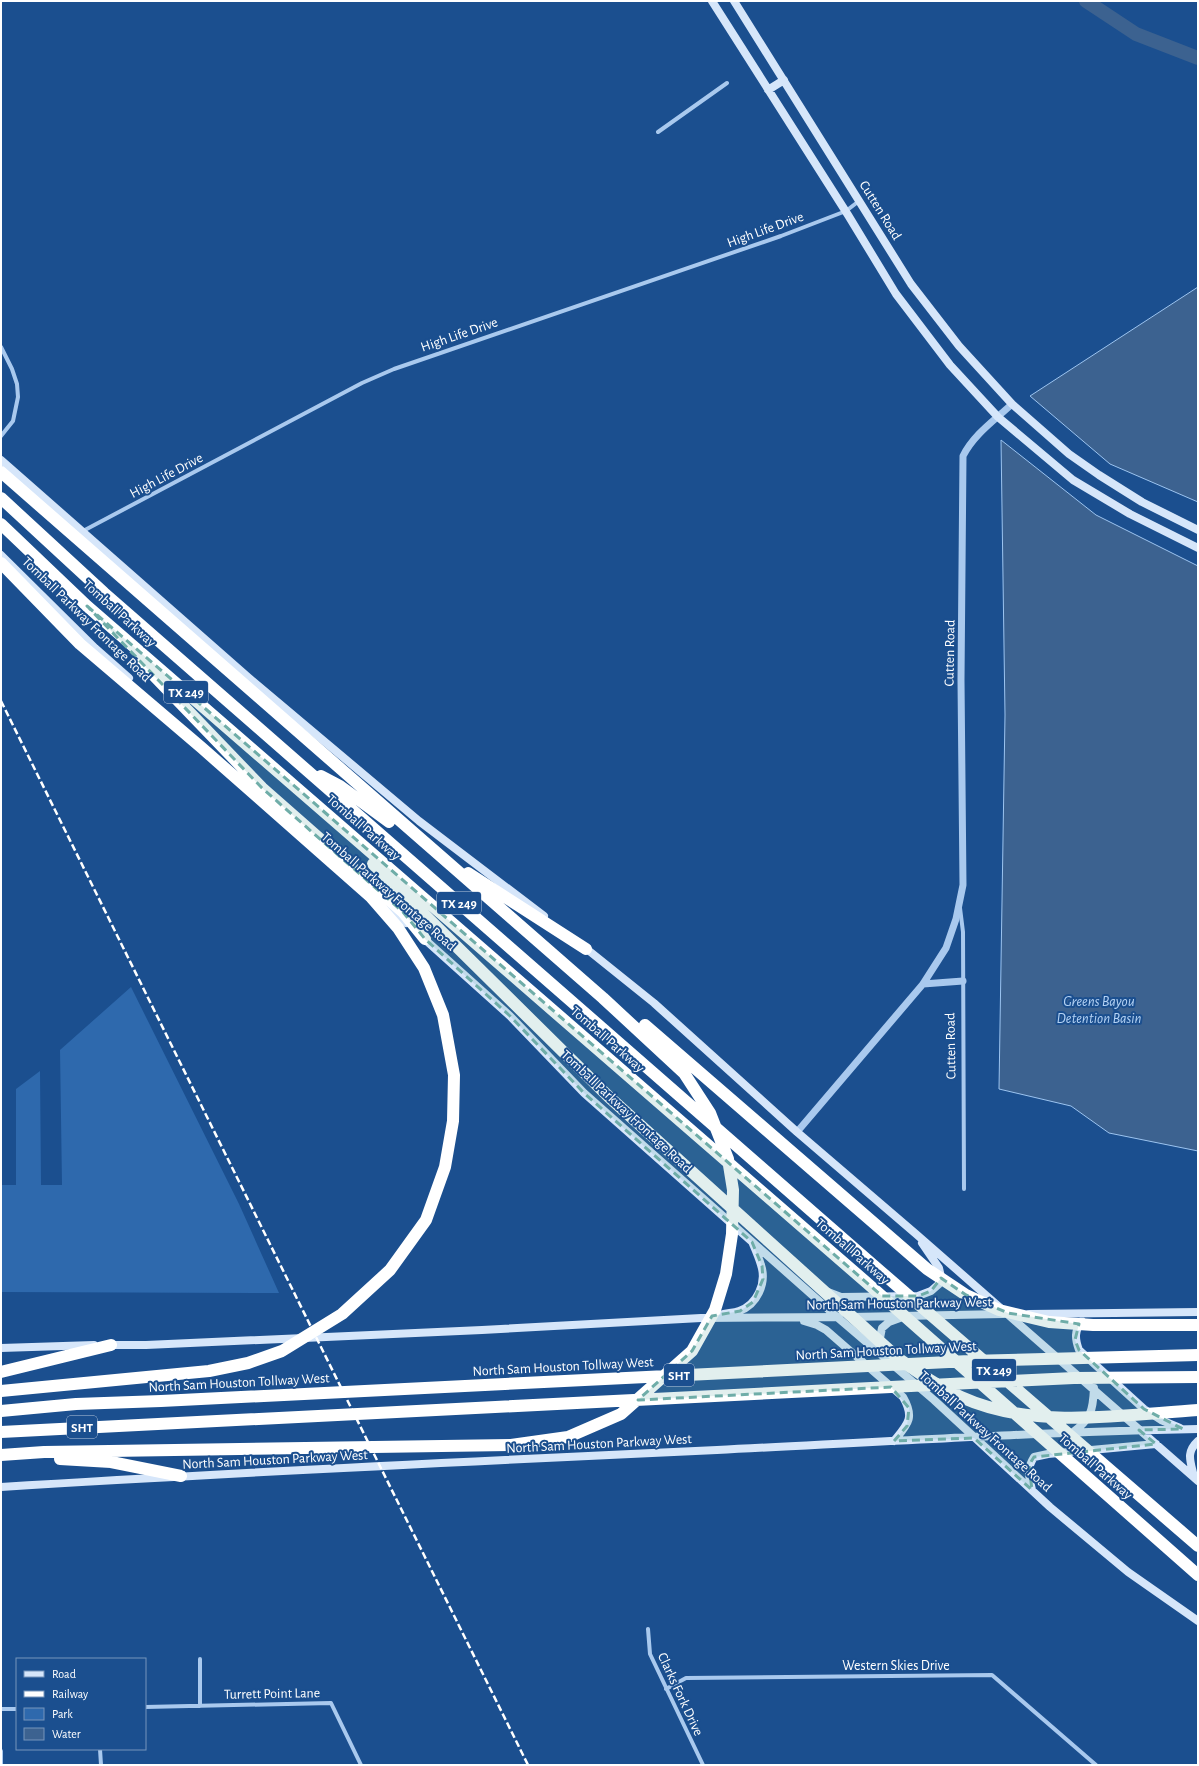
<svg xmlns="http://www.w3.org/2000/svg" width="1199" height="1766" font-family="'Alegreya Sans',sans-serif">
  <rect width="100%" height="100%" fill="#1b4f8f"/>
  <path fill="#2e69ad" d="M131,987L239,1204L279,1293L1,1292V1185H16V1089L40,1071L41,1185H62L60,1050Z"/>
  <path fill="#3c6290" stroke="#9cc4f0" d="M1198,287V502L1110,464L1030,396Z
    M1001,440L1096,515L1198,566V1151L1109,1133L1071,1106L999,1089L1005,715Z"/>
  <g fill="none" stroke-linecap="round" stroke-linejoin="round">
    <path stroke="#3c6290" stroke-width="14" d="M1086,1L1136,34L1198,58"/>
    <path stroke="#a9c9ee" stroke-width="4" d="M658,132L727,83
      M1,347L12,369L17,384L18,397L13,421L1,436
      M83,531L362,383L394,369L781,236L846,211L859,201
      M960,908L963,932L964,1189
      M648,1629L650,1654L703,1765
      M200,1659V1706
      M666,1689L686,1678L992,1675L1096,1765
      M145,1707L331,1703L361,1765
      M1,1709H17
      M100,1749L101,1765
      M1,1751V1765"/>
    <path stroke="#a9c9ee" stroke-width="7" d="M923,984L963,981
      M797,1132L923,984L946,948L956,919L963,885L961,680L963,456C974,434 995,420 1012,404"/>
    <path stroke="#d6e6fa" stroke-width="8" d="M712,1L848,215L896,294L950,365L998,417L1073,480L1130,514L1198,548
      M734,1L911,284L959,346L1012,404L1069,454L1099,475L1142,502L1198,530
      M768,90L784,80
      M1,460L249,678L419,821L544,916
      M1,555L95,648L129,678
      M379,899L406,923
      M421,936L510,1016L584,1093L837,1317L934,1400L1050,1507L1128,1572L1198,1621
      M583,946L654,1003L797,1132L916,1234L1198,1481
      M828,1292L841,1297L918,1296L931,1291L939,1284L941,1277L939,1268L922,1243
      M1029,1314L1198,1312
      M720,1315C726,1313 733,1313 739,1311C757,1305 767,1283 761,1265C759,1258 756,1251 753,1244
      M851,1317L1003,1314
      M804,1321L817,1325L826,1330L903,1397C915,1418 908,1424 894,1441
      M1082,1321C1074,1331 1075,1339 1079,1350L1144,1409L1161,1420L1180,1428
      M879,1343L882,1328L889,1322L900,1318
      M106,1345H146L482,1330L701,1318L839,1317
      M1,1348L94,1345
      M1072,1433C1091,1419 1093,1411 1094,1388
      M1194,1477C1191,1462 1185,1453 1198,1441
      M1,1487C239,1472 478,1461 717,1450C877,1442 1037,1432 1198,1429
      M1032,1490C1029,1476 1026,1470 1034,1457L1048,1454L1156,1444"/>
    <path stroke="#fff" stroke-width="12" d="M1,472L603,998L684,1073L710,1113L728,1159L733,1190L732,1234L726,1274L715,1310L692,1351L621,1414L568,1437L511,1445L44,1452L1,1455
      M1,498L104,593L880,1271L1198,1546
      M1,524L87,606L867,1283L1198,1575
      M1,563L80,644L202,748L371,897L398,928L424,968L443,1015L454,1075L453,1121L445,1167L426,1220L390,1270L342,1314L282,1351L248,1363L209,1371L1,1391
      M142,663L262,788L403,912L425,939
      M321,776L340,786L389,822
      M373,864L609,1097L899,1359C919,1373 939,1387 961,1397C1034,1430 1121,1415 1198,1410
      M468,873L586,949
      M645,1025L927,1269L966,1295L999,1310L1049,1322L1093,1325H1198
      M1,1372L111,1345
      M1,1411L76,1404L161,1401L969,1361L1198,1355
      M1,1432L990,1382L1074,1378L1198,1377
      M60,1459L111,1462L181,1476"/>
    <path stroke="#fff" stroke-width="2.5" stroke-dasharray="7 3" stroke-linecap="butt" d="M1,701L528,1765"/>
  </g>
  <path fill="#6fada8" fill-opacity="0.2" stroke="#6fada8" stroke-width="3" stroke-dasharray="8 5" stroke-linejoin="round" d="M87,606L882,1296H918L931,1291L941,1278L966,1295L1008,1313L1079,1324L1075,1340L1079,1350L1144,1409L1183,1429L1139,1430L1156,1444L1034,1457L1029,1465L1032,1490L974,1438L894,1441L907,1426L909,1408L891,1387L638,1400L692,1351L712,1316L740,1311L753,1302L763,1279L762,1266L752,1242L584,1093L510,1016L425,939L403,912L262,788Z"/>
  <g text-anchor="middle" stroke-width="4" stroke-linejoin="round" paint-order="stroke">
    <g fill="#1b4f8f" stroke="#bbcadd" stroke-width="1">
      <rect x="164" y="681" width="44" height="22" rx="3"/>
      <rect x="437" y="892" width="44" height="22" rx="3"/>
      <rect x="972" y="1359" width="44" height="22" rx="3"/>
      <rect x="664" y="1364" width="30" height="22" rx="3"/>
      <rect x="67" y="1416" width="30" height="22" rx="3"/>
    </g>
    <g font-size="13" font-weight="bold" fill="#fff">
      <text x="186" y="697">TX 249</text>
      <text x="459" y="908">TX 249</text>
      <text x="994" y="1375">TX 249</text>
      <text x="679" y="1380">SHT</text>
      <text x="82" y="1432">SHT</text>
    </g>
    <g font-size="14" fill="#fff" stroke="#1b4f8f">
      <text transform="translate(881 210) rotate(58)" y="5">Cutten Road</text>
      <text transform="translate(765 229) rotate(-20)" y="5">High Life Drive</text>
      <text transform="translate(459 334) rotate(-19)" y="5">High Life Drive</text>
      <text transform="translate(166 475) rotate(-28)" y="5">High Life Drive</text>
      <text transform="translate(120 613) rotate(42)" y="5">Tomball Parkway</text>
      <text transform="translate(87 619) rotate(44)" y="5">Tomball Parkway Frontage Road</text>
      <text transform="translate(949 653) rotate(-89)" y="5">Cutten Road</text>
      <text transform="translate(364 827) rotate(41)" y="5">Tomball Parkway</text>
      <text transform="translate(389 891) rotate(41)" y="5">Tomball Parkway Frontage Road</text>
      <text transform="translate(608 1039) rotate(41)" y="5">Tomball Parkway</text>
      <text transform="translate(950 1046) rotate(-91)" y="5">Cutten Road</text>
      <text transform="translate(627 1111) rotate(43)" y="5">Tomball Parkway Frontage Road</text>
      <text transform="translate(853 1251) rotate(41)" y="5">Tomball Parkway</text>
      <text transform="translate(899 1303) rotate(-1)" y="5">North Sam Houston Parkway West</text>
      <text transform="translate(886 1350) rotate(-3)" y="5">North Sam Houston Tollway West</text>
      <text transform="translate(563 1366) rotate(-3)" y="5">North Sam Houston Tollway West</text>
      <text transform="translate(239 1382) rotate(-3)" y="5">North Sam Houston Tollway West</text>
      <text transform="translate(986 1431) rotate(42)" y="5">Tomball Parkway Frontage Road</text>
      <text transform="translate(599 1443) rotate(-3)" y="5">North Sam Houston Parkway West</text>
      <text transform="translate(275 1459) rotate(-3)" y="5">North Sam Houston Parkway West</text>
      <text transform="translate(1096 1466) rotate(41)" y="5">Tomball Parkway</text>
      <text x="896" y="1670">Western Skies Drive</text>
      <text transform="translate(272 1693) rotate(-1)" y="5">Turrett Point Lane</text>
      <text transform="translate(681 1694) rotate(65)" y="5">Clarks Fork Drive</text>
    </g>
    <g font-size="15" font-style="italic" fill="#b5d3f5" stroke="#1b4f8f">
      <text x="1099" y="1006">Greens Bayou<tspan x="1099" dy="17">Detention Basin</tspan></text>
    </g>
  </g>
  <rect width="1199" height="1766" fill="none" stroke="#ffffff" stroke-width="4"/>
  <rect x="16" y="1658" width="130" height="92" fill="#1b4f8f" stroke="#7695bc"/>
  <rect x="24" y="1671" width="20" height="6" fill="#d6e6fa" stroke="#7695bc"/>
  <text x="52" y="1678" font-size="12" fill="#ffffff">Road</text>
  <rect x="24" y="1691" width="20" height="6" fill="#ffffff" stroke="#7695bc"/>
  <text x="52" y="1698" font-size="12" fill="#ffffff">Railway</text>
  <rect x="24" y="1708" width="20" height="12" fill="#2e69ad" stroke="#7695bc"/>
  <text x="52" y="1718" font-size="12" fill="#ffffff">Park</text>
  <rect x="24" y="1728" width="20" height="12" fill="#3c6290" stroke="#7695bc"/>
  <text x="52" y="1738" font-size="12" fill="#ffffff">Water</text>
</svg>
